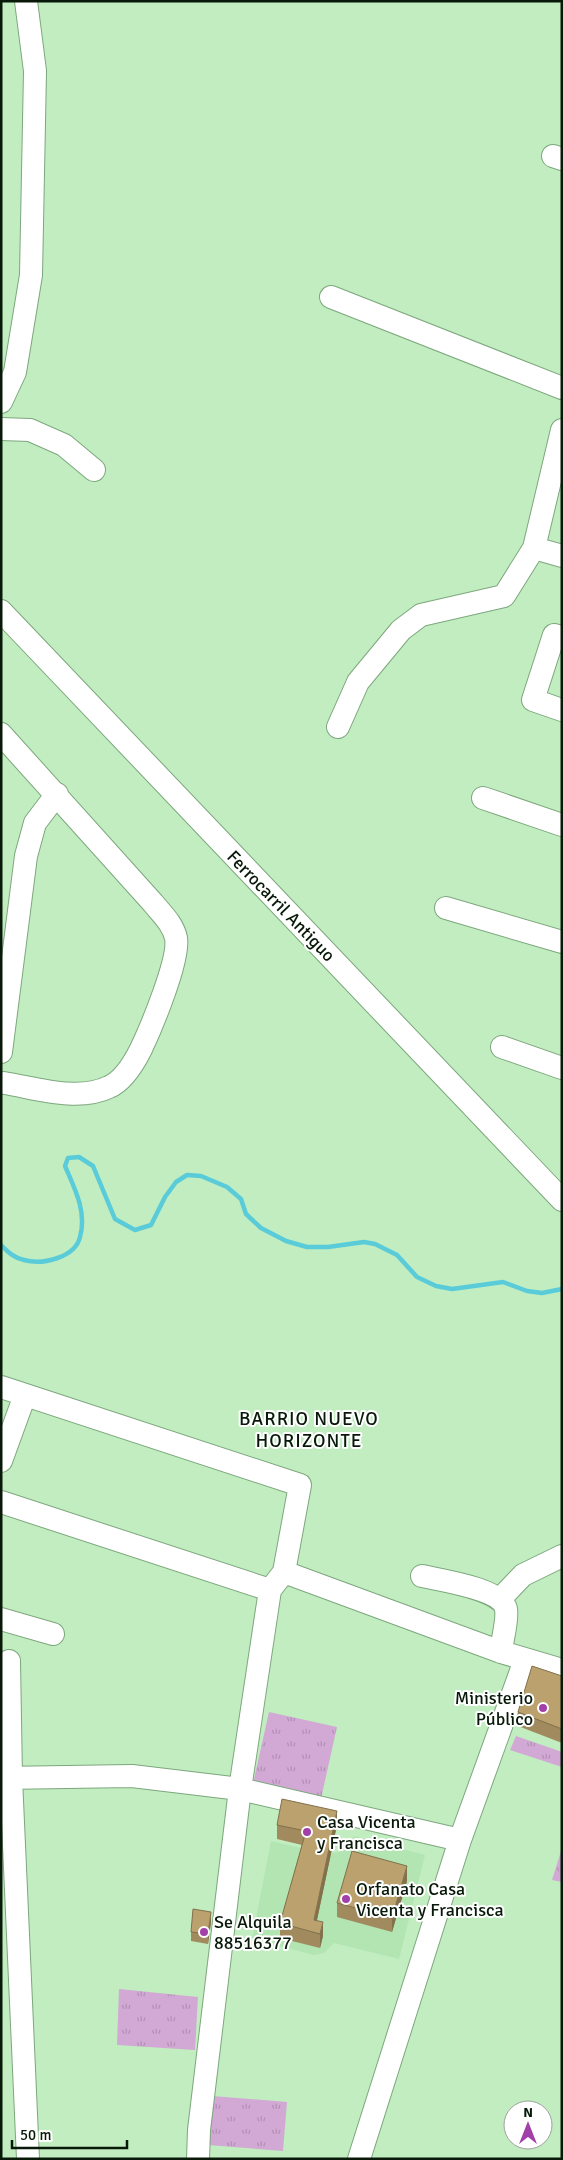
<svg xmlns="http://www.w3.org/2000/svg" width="563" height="2160" font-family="Signika,sans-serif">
  <defs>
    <pattern id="grass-tufts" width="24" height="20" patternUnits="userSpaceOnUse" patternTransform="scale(1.25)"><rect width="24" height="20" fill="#d2a8d4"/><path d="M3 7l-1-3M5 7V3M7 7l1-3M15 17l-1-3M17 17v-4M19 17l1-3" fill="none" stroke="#b390b5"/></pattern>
  </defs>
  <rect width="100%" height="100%" fill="#c1edc1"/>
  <path fill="#b3e5b3" d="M354,1836L425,1855L399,1959L334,1943L324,1953L314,1955L252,1939L271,1841L327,1854L344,1851Z"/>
  <path fill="url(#grass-tufts)" d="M269,1712L337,1727L320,1803L252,1788Z
    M516,1736L562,1752V1767L510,1750Z
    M562,1848V1882L552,1880Z
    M119,1989L198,1997L195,2050L117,2045Z
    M212,2096L287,2102L283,2151L208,2145Z"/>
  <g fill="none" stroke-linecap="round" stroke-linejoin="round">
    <path stroke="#5accd9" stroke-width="4.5" d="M1,1245C8,1252 14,1258 24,1260C42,1265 75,1258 80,1237C87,1212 75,1189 65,1166L68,1158L79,1157L93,1166L115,1219L135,1230L151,1225L165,1197L176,1182L187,1175L201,1176L227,1187L241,1199L246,1214L261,1228L286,1241L307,1247H328L364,1242L375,1244L397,1255L417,1277L436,1286L452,1289L503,1282L527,1291L542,1293L562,1289"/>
    <defs>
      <path id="minor" d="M553,156L562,159
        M331,297L562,388
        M1,402L15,372L31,275L35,71L26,1
        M1,429L30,430L64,445L94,470
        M534,548L562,430
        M1,611L562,1200
        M562,637L554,635L533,700L562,710
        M338,727L358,682L401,630L421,615L504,596L534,548L562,556
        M1,734L153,903C162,914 173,924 176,938C180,959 151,1028 141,1049C134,1063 123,1081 109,1087C78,1102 36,1088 4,1083
        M483,798L562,825
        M446,908L562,942
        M502,1047L562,1068
        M1,1052L26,856L35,823L57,794
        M1,1387L300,1485L284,1572
        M1,1461L25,1395
        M1,1502L270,1590L284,1572L501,1652L562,1670
        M422,1576C440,1580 502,1589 506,1609C508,1621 502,1639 501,1652
        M501,1598L523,1575L562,1556
        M1,1619L53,1634
        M9,1661L11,1778L28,2159
        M1,1778L132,1776L240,1789L460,1840
        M198,2159L199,2130L240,1789L270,1590
        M359,2159L460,1840L525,1660"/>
    </defs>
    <use href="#minor" stroke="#7da77d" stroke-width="24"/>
    <use href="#minor" stroke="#fff" stroke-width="22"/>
  </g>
  <path fill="#a08a5e" d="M562,1676V1743L518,1726V1712Z
    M277,1825H337L317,1920L323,1936L320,1948L280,1938V1923L302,1845L277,1839Z
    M407,1881L392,1932L337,1917V1903Z
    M211,1922L208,1944L191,1941V1932Z"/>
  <path fill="#82714c" d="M337,1811V1825L314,1934V1920Z
    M407,1866V1881L392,1932V1918Z
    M211,1912V1922L208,1944V1934Z
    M323,1922V1936L320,1948V1934Z"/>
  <path fill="#baa16d" stroke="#82714c" d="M532,1666L562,1676V1729L518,1712Z
    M282,1799L337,1811L314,1920L323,1922L320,1934L280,1923L306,1831L277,1825Z
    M352,1851L407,1866L392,1918L337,1903Z
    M193,1909L211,1912L208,1934L191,1932Z"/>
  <g fill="#a140a8" stroke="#fff" stroke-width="2">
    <circle cx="543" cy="1708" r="5"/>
    <circle cx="307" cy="1832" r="5"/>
    <circle cx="346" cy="1899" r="5"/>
    <circle cx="204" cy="1932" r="5"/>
  </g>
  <g text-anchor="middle" stroke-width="4" stroke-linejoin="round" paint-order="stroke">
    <g font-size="18" fill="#081909" stroke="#fff">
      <text transform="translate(281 906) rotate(46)" y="6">Ferrocarril Antiguo</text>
    </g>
    <g font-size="18" fill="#081909" stroke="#fff" text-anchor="start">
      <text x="533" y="1704" text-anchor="end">Ministerio<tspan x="533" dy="21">Público</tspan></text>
      <text x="317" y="1828">Casa Vicenta<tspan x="317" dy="21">y Francisca</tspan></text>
      <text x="356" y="1895">Orfanato Casa<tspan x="356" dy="21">Vicenta y Francisca</tspan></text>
      <text x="214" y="1928">Se Alquila<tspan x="214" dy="21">88516377</tspan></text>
    </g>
    <g font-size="19" letter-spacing="1" fill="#081909" stroke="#fff">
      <text x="309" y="1425">BARRIO NUEVO<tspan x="309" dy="22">HORIZONTE</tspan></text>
    </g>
  </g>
  <rect width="563" height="2160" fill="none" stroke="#081909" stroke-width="5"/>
  <g transform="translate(528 2125)"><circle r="24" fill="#ffffff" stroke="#9ca39d"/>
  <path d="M0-4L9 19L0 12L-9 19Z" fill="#a140a8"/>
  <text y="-8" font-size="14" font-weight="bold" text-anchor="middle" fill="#081909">N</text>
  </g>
  <path d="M12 2140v8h115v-8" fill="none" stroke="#081909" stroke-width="2.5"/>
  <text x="20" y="2140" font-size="15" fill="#081909" stroke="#ffffff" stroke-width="4" paint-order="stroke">50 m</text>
</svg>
